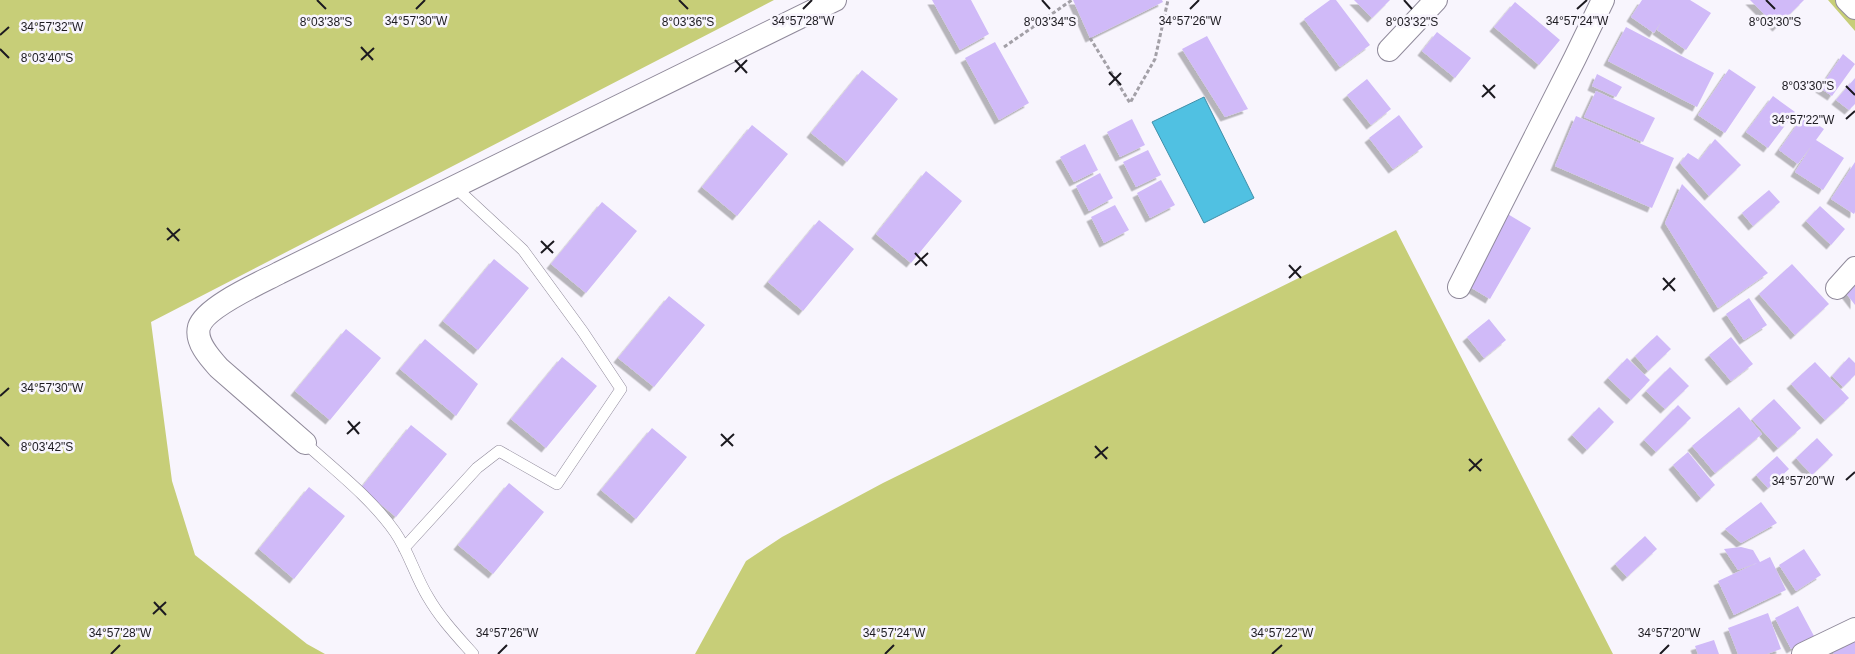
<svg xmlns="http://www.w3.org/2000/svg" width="1855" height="654" font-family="Helvetica,sans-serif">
  <defs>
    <filter id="shadow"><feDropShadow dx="-4.5" dy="4.5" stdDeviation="0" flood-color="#0004"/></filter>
  </defs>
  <rect width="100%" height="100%" fill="#f8f5fd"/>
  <path fill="#c7ce78" d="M0,0H774L151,322L172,481L195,555L307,644L325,654H0Z
    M1828,0H1855V31Z
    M1396,230L1613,654H695L746,561L782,537L883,483Z"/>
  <path fill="#50c1e2" stroke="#408fa8" d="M1204,97L1254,198L1204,223L1152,122Z"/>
  <path fill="#d0baf8" filter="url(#shadow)" d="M932,0H971L989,34L960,50Z
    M1073,0H1162L1163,2L1090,38Z
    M1330,0H1336L1370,45L1340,67L1304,19Z
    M1354,0H1390L1372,18Z
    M1642,0H1690L1711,13L1686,50L1657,30L1661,22L1654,33L1631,17Z
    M1750,0H1804L1777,27Z
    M1515,2L1560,40L1539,65L1494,27Z
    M1626,27L1714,73L1697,107L1608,61Z
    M1437,32L1471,58L1455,78L1422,51Z
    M1207,36L1248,109L1225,117L1182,49Z
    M995,42L1029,103L999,120L965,58Z
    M1843,54L1855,64L1832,96L1820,88Z
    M1729,69L1756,87L1725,133L1698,115Z
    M862,70L898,99L847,162L811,133Z
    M1597,74L1622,87L1616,97L1592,86Z
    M1855,78V104L1849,110L1836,100Z
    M1367,79L1391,109L1371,125L1347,95Z
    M1596,91L1655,118L1643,142L1584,117Z
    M1773,96L1795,112L1768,148L1746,132Z
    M1399,115L1423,147L1393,169L1369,138Z
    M1804,115L1824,129L1816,140L1844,158L1823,190L1795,172L1812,145L1798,164L1779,150Z
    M1576,116L1674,158L1652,208L1555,166Z
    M1132,119L1145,145L1120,157L1107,132Z
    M752,125L788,154L737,216L702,187Z
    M1715,139L1741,165L1709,196L1680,163L1688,153L1699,160Z
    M1085,144L1098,170L1074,182L1060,157Z
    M1148,150L1161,175L1136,187L1123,162Z
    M1855,162V212L1854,214L1831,199Z
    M926,171L962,201L911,263L876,234Z
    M1100,173L1113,198L1089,211L1076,186Z
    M1161,180L1175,205L1150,218L1137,193Z
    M1682,184L1768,273L1718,308L1665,223Z
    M1769,190L1780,202L1753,226L1742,213Z
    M602,202L637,231L586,293L551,264Z
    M1115,205L1129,230L1104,243L1091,217Z
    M1820,206L1845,229L1831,245L1806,221Z
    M1506,213L1531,228L1490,299L1465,284Z
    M819,220L854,249L803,311L768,282Z
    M494,259L529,288L478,350L443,321Z
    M1792,264L1829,304L1795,335L1759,294Z
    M1855,279V305L1842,288Z
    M669,296L705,325L654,387L618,358Z
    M1749,298L1767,325L1744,340L1726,314Z
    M1489,319L1506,340L1484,358L1467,337Z
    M346,329L381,358L330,420L295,391Z
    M1657,335L1671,349L1648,371L1635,356Z
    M1731,337L1753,364L1731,381L1709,355Z
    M425,339L478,384L456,416L400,369Z
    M562,357L597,386L546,448L511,419Z
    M1849,357L1855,363V375L1843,387L1832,376Z
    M1627,358L1650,380L1631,400L1608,378Z
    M1815,362L1849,398L1825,420L1791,384Z
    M1670,367L1689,386L1665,409L1646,391Z
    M1774,399L1801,428L1778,448L1752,419Z
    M1678,405L1691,418L1656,452L1644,440Z
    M1599,407L1614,422L1587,450L1572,435Z
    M1739,407L1762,434L1715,473L1692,446Z
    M411,425L447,454L396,517L361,488Z
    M652,428L687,457L636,519L601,490Z
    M1817,438L1833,455L1812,475L1796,458Z
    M1688,452L1715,485L1701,498L1673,465Z
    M1777,456L1789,469L1768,488L1756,475Z
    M509,483L544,512L493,574L458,545Z
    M309,487L345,516L294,579L259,549Z
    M1761,502L1777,523L1741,543L1725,529Z
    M1645,536L1657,549L1627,577L1615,564Z
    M1741,547L1753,550L1760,562L1770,557L1786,590L1734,615L1718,581L1757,563L1738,570L1724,549Z
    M1804,549L1821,575L1796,591L1779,565Z
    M1798,606L1814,636L1791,649L1775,618Z
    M1768,613L1781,649L1767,654H1738L1728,628Z
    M1855,637V654H1834L1831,648Z
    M1714,640L1719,654H1698L1695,646Z"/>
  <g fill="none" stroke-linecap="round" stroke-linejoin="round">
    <defs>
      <path id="service" d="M305,443C336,471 371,498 395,532C409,552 415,576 428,597C440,618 457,636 473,654
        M404,548L477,468L499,451L557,484L621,389L583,332L523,250L455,187"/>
      <path id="minor" d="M1847,0L1855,8
        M1389,50L1436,0
        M1459,287L1575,58L1603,0
        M1837,288L1855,268
        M305,443L219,368C210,358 195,342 199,327C205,307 260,283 279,273L835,0
        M1803,654L1855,629"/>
    </defs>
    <use href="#service" stroke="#908a9b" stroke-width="12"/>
    <use href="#minor" stroke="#908a9b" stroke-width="24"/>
    <path stroke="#a3a0a7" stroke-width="3" stroke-dasharray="4 2.5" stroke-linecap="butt" d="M1090,38L1130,103L1155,59L1168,0
      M1004,47L1072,0"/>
    <use href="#service" stroke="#fff" stroke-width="11"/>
    <use href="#minor" stroke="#fff" stroke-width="22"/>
  </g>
  <path fill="none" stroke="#1c1a20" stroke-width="2" d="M317,0L326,9M679,0L688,9M1042,0L1050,9M1404,0L1412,9M1766,0L1775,9M416,9L425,0M803,9L812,0M1190,9L1199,0M1577,9L1587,0M0,35L9,27M361,47L373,60M0,49L9,58M361,60L374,48M735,60L747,73M735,72L747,60M1109,72L1121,85M1109,85L1121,73M1483,85L1495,98M1846,86L1855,95M1482,97L1495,85M1846,119L1855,111M167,228L179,241M167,240L180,229M541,241L553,253M541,253L554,241M915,253L927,266M915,265L928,253M1289,265L1301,278M1289,278L1301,266M1663,278L1675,291M1663,290L1675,278M0,396L9,388M348,421L359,434M347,434L360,422M721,434L733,446M0,437L9,446M721,446L734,434M1095,446L1107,459M1095,458L1108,447M1469,459L1481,471M1469,471L1482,459M1846,480L1855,472M154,602L166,615M153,614L166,602M111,654L120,645M498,654L507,645M885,654L894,645M1272,654L1282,645M1660,654L1669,645"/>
  <g font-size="12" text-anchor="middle" fill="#1c1a20" stroke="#f8f5fd" stroke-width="5" stroke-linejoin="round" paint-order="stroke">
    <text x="416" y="25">34°57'30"W</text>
    <text x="803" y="25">34°57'28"W</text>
    <text x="1190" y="25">34°57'26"W</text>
    <text x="1577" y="25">34°57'24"W</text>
    <text x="326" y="26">8°03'38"S</text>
    <text x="1412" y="26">8°03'32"S</text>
    <text x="1775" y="26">8°03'30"S</text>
    <text x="688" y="26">8°03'36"S</text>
    <text x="1050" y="26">8°03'34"S</text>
    <text x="52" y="31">34°57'32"W</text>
    <text x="47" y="62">8°03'40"S</text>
    <text x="1808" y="90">8°03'30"S</text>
    <text x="1803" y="124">34°57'22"W</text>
    <text x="52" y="392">34°57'30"W</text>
    <text x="47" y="451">8°03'42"S</text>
    <text x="1803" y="485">34°57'20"W</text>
    <text x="120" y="637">34°57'28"W</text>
    <text x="507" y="637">34°57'26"W</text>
    <text x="894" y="637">34°57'24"W</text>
    <text x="1282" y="637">34°57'22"W</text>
    <text x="1669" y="637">34°57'20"W</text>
  </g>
</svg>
